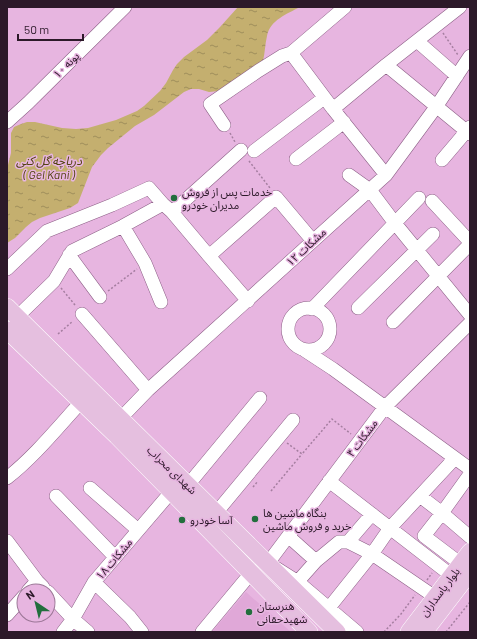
<svg xmlns="http://www.w3.org/2000/svg" width="477" height="639" font-family="Barlow,'Noto Sans Arabic',sans-serif">
  <defs>
    <pattern id="water-ripples" width="26" height="14" patternUnits="userSpaceOnUse"><rect width="26" height="14" fill="#c4af6f"/><path d="M2 4q2-2 4 0t4 0M15 11q2-2 4 0t4 0" fill="none" stroke="#9f8e5b"/></pattern>
  </defs>
  <rect width="100%" height="100%" fill="#e7b5e0"/>
  <path fill="#e0a8d8" d="M246,592L291,632H212Z"/>
  <path fill="url(#water-ripples)" d="M238,7H300C287,14 270,20 267,36C265,44 265,53 263,61L219,91L209,92L199,89H191L184,92L154,115L135,126L108,148L101,155L92,167L78,203L70,208L40,218L32,222L26,227L15,238L7,243V169L11,153V133L14,127L21,124L27,122H35L62,128L76,129L88,128L116,120L137,111L144,106L160,91L166,83L173,70L177,64L184,57L207,40L220,27Z"/>
  <g fill="none" stroke-linecap="round" stroke-linejoin="round">
    <defs>
      <path id="minor" d="M345,7L291,53L333,109L386,175
        M417,41L457,76
        M386,65L470,134
        M333,109L386,65L460,7
        M7,122L28,103L125,7
        M224,125L210,104L258,71L282,56L291,53
        M254,151L324,98
        M296,159L344,122
        M442,160L470,127
        M349,175L370,190L394,222L470,315
        M432,201L470,242
        M172,212L241,150
        M123,226L145,263L161,302
        M69,255L100,297
        M7,269L47,231L112,205L149,188L163,204
        M248,301L209,256L276,197L313,241
        M358,308L433,234
        M288 329a21 21 0 1 1 42 0a21 21 0 1 1-42 0Z
        M312,309L419,198
        M82,314L148,390
        M17,317L54,281L72,251L123,226L163,204L172,212L209,256
        M393,322L470,244
        M304,350L333,369L470,469
        M120,419L148,390L386,175L436,107L470,56
        M7,478C35,456 58,427 82,401
        M329,481L452,576
        M188,485L260,398
        M90,488L138,530
        M56,496L115,557
        M420,496L442,513L470,537
        M216,513L293,420
        M288,536L316,561
        M7,541L37,581
        M348,542L372,554L435,597
        M461,564L424,536L442,513L470,474
        M94,582L130,617L142,632
        M292,588L316,561L339,542H348L372,514
        M28,591L37,581L43,587
        M48,592L73,619L88,632
        M324,614L372,554L390,528L455,458
        M7,615L24,596
        M63,632L73,619L94,582L171,492
        M202,632L251,573
        M357,632L298,582L268,563L385,407L470,323"/>
      <path id="major" d="M7,307L337,632
        M7,330L117,436L309,632
        M409,632L470,552
        M424,632L470,572"/>
    </defs>
    <use href="#minor" stroke="#8d6087" stroke-width="14"/>
    <use href="#major" stroke="#fff" stroke-width="18"/>
    <path stroke="#a57ea0" stroke-width="1.5" stroke-dasharray="2 2" stroke-linecap="butt" d="M443,33L458,55
      M230,133L235,142
      M249,161L270,188
      M61,288L75,305
      M108,291L137,269
      M58,334L73,321
      M287,443L302,454L332,419L351,434
      M253,487L258,481
      M271,491L302,454
      M427,580L432,573
      M384,632L401,614L415,595
      M446,632L470,602"/>
    <use href="#minor" stroke="#fff" stroke-width="13"/>
    <use href="#major" stroke="#e5bfdf" stroke-width="17"/>
  </g>
  <g fill="#226e3d" stroke="#e7b5e0" stroke-width="1.5">
    <circle cx="174" cy="198" r="4"/>
    <circle cx="255" cy="519" r="4"/>
    <circle cx="182" cy="520" r="4"/>
    <circle cx="249" cy="612" r="4"/>
  </g>
  <g text-anchor="middle" stroke-width="3" stroke-linejoin="round" paint-order="stroke">
    <g font-size="11" fill="#2c1929" stroke="#e7b5e0">
      <text transform="translate(66 65) rotate(-45)" y="4">پونه ۱۰</text>
      <text transform="translate(306 247) rotate(-43)" y="4">مشکات ۱۲</text>
      <text transform="translate(362 438) rotate(-53)" y="4">مشکات ۴</text>
      <text transform="translate(172 470) rotate(44)" y="4">شهدای محراب</text>
      <text transform="translate(114 559) rotate(-50)" y="4">مشکات ۱۸</text>
      <text transform="translate(440 592) rotate(-53)" y="4">بلوار پاسداران</text>
    </g>
    <g font-size="11" fill="#2c1929" stroke="#e7b5e0" text-anchor="start">
      <text x="182" y="196">خدمات پس از فروش<tspan x="182" dy="13">مدیران خودرو</tspan></text>
      <text x="263" y="517">بنگاه ماشین ها<tspan x="263" dy="13">خرید و فروش ماشین</tspan></text>
      <text x="190" y="524">آسا خودرو</text>
      <text x="257" y="610">هنرستان<tspan x="257" dy="13">شهیدحقانی</tspan></text>
    </g>
    <g font-size="12" font-style="italic" fill="#51420e" stroke="#e7b5e0">
      <text x="49" y="165">دریاچه گل کنی<tspan x="49" dy="14">( Gel Kani )</tspan></text>
    </g>
  </g>
  <rect width="477" height="639" fill="none" stroke="#2c1929" stroke-width="16"/>
  <g transform="translate(36 603) rotate(325)"><circle r="19" fill="#e7b5e0" stroke="#9c7797"/>
  <path d="M0-3L7 15L0 10L-7 15Z" fill="#226e3d"/>
  <text y="-6" font-size="11" font-weight="bold" text-anchor="middle" fill="#2c1929">N</text>
  </g>
  <path d="M18 34v6h65v-6" fill="none" stroke="#2c1929" stroke-width="2"/>
  <text x="24" y="34" font-size="12" fill="#2c1929" stroke="#e7b5e0" stroke-width="3" paint-order="stroke">50 m</text>
</svg>
